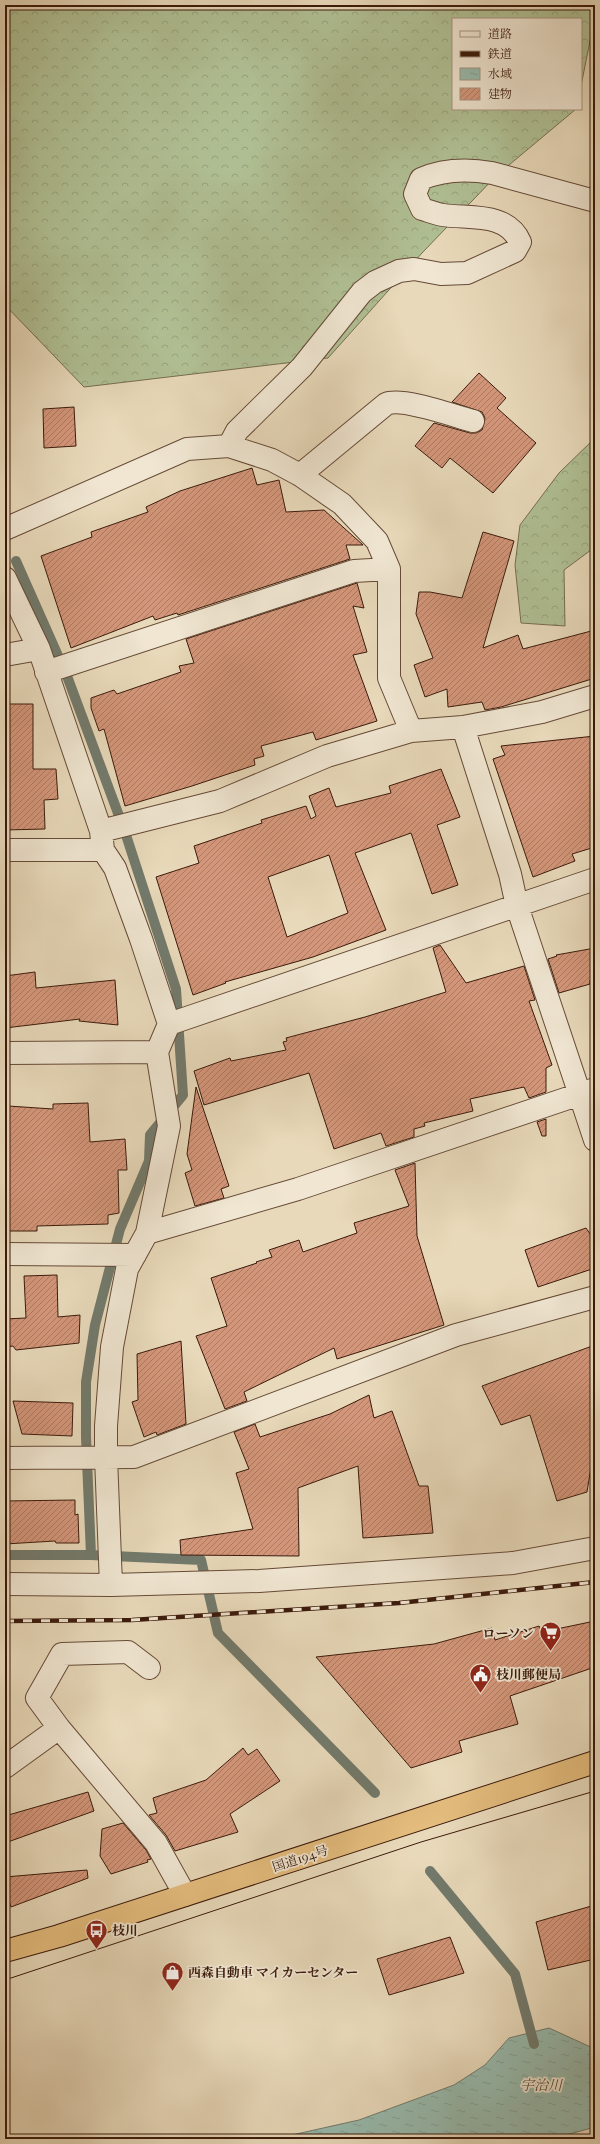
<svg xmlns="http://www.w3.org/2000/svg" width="600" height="2144" font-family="'IM FELL French Canon','Noto Serif JP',serif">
  <defs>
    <pattern id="forest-crowns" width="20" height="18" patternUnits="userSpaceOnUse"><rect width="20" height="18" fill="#b0c094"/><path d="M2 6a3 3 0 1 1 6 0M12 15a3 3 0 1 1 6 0" fill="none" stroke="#98a47e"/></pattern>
    <pattern id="water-ripples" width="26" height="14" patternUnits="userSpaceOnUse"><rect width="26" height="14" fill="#97baad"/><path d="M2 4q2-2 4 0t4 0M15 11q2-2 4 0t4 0" fill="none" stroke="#839f94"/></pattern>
    <pattern id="building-hatch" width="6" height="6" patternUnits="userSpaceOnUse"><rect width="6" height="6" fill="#d4967a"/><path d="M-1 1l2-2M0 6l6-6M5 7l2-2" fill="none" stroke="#ad7a62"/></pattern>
  </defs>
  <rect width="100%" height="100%" fill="#e8d9ba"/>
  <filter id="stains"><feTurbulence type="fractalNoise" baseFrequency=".005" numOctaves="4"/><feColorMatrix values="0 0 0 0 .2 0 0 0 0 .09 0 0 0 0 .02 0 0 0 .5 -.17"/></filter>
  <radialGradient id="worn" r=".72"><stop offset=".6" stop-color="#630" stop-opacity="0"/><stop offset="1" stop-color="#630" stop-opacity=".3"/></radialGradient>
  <path fill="url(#forest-crowns)" stroke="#766d50" d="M5,5H595V16L581,86V19H453V109H576L497,175L422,253L328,358L84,387L5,305Z
    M595,438V547L564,570L565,626L521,623L515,565L520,525L559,473Z"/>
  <path fill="url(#water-ripples)" stroke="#727a6c" d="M549,2028L595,2049V2127L552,2139H274L359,2120L454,2085L485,2065L509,2038Z"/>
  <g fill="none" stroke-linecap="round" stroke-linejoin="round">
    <path stroke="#727a6c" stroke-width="10" d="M16,561L67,676L125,832L176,989L183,1095L150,1135L149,1161L120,1229L95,1325L86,1382V1437L91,1555
      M5,1555H91L201,1560L218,1633L375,1793
      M430,1871L515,1974L534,2044"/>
  </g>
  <path fill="url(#building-hatch)" stroke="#3b1a0b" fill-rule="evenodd" d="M479,373L506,398L497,408L536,443L493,493L450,458L442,468L415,446L434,423L470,433H476L482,430L485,418L482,412L452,402Z
    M74,407L76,446L44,448L43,409Z
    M252,468L257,485L279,480L286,512L324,510L363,545H346L350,559L178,615L177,613L155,620L153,616L71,648L41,556L92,537L91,532L148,512L146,507L180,491Z
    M483,532L514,541L483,648L518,635L523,649L595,630V678L501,707L485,710L482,702L448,707L447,689L425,697L414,665L433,658L416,614L419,592H430L462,598Z
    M357,583L364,608L353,606L367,652L353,655L377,721L316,740L313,732L261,746L264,756L254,759L255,765L192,786L125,806L104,729L99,731L91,708V698L114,690L117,694L181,672L179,666L194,663L186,639Z
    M5,704H33V769H56L58,799L44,800L45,829L5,830Z
    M595,736V847L572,854L575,861L533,877L493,759L505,755L501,746Z
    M441,769L460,817L437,825L458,885L432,894L411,833L355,853L386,930L313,957L225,982L226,983L193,995L156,877L199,863L194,846L262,823L261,820L306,806L311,819L316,816L309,796L329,788L336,807L391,793L389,786ZM329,855L348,913L287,937L268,877Z
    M440,945L466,983L524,966L535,1000L529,1001L552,1065L546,1068V1092L529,1098L524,1087L470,1099L473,1111L424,1123L425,1126L414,1129V1137L386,1146L381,1133L334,1149L309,1073L204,1105L194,1071L230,1058L231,1061L286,1050L283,1042L287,1041L286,1038L365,1017L446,992L433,948Z
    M595,948V979L590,980V984L559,993L548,959L557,956L556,955Z
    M35,972L36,988L115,980L118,1025L79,1021L80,1019L5,1028V976Z
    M196,1087L229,1186L221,1189L224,1198L195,1206L185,1173L192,1170L187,1154Z
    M88,1103L90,1142L125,1139L127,1170H118L119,1213L108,1215V1224L37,1226V1231H5V1125H7L8,1106L53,1109V1104Z
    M546,1119V1136H542L537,1122Z
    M415,1163L417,1236L444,1325L337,1359L334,1348L244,1392L247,1401L225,1409L196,1336L227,1326L211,1278L257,1263L256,1262L272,1257L269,1250L299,1240L303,1252L357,1233L354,1223L409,1206L395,1170Z
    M586,1228L595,1241V1268L538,1287L525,1250Z
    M57,1275L58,1317L80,1315L79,1343L16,1350L13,1346L6,1347L5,1319L26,1318L24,1276Z
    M181,1341L186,1424L157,1435L156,1432L144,1437L132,1402L138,1400L137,1354Z
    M595,1345V1442L587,1492L557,1501L530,1415L501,1425L482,1386Z
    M369,1395L374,1418L392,1411L419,1486H428L433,1533L363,1538L358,1466L298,1488L299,1556L181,1555L180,1540L253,1529L236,1473L249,1469L234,1432L255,1424L260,1437L330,1414Z
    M13,1401L73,1403L72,1436L22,1434Z
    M75,1500V1515L78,1514L79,1543H56L55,1541L5,1544V1501Z
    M595,1621V1667L510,1696L518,1724L459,1741L462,1752L411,1768L316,1657L434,1644L492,1628L495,1640L539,1626L542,1632Z
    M243,1748L248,1755L257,1749L280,1781L230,1814L238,1832L175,1851L166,1835L149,1815L157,1813L153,1798L206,1780Z
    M88,1792L94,1811L5,1843V1816Z
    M123,1823L146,1850L151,1859L147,1860L148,1862L111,1874L100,1856L102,1829Z
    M87,1870L88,1878L11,1907L5,1891V1877Z
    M595,1905V1959L548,1970L536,1922Z
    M450,1937L464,1973L389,1995L377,1959Z"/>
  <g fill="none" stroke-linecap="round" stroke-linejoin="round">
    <defs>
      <path id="street" d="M229,446L237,431L302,367L362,292L375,282L399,271L414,269L441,274L467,273L515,251L520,242C507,212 470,219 443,215C436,214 429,211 422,209L415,194L421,179C444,169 469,169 492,173L595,201
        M300,475L386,404C402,397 454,416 473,421
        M5,529L187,449L229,446L272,460L300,475L342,504L377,541L389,569V678L411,731
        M5,578L39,649L101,831L103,850L115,868L141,939L169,1024L157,1052L169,1126L147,1233L127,1269L112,1347L106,1426V1457L111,1585
        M5,655L39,649
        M46,672L354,571L389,569
        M463,727L510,874L517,906L595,1140
        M101,831L220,801L327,756L411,731L463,727L542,712L595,696
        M5,850H103
        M169,1024L595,879
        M5,1053L157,1052
        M147,1233L298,1189L595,1089
        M5,1254L135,1255
        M5,1458L134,1457L456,1335L595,1297
        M5,1584L111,1585L259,1581L513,1563L595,1548
        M149,1668L128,1652L62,1654L37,1698L59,1728L156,1843L185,1895
        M5,1767L59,1728"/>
      <path id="highway" d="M5,1951L59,1936L595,1762"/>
    </defs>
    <use href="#street" stroke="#664a37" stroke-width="24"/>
    <use href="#highway" stroke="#3b1a0b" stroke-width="24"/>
    <use href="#street" stroke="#f0e6d2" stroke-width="22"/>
    <use href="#highway" stroke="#e4bc7d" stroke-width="22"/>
    <path stroke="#3b1a0b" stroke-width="1" d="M5,1980L421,1842L595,1791"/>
    <defs>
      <path id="rail" d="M5,1621L132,1620L399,1603L595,1582"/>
    </defs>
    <use href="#rail" stroke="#3b1a0b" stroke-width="4.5"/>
    <use href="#rail" stroke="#f0e6d2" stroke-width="3" stroke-dasharray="9" stroke-linecap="butt"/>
  </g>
  <defs>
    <symbol id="supermarket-pin" viewBox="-11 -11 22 30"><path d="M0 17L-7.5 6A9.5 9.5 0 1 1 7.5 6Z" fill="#8f2418" stroke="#f0e6d2"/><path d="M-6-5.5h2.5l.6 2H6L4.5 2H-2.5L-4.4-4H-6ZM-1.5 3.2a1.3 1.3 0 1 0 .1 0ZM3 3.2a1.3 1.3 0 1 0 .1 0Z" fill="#fff"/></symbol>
    <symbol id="civic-pin" viewBox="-11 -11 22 30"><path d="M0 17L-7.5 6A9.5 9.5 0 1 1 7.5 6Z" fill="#8f2418" stroke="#f0e6d2"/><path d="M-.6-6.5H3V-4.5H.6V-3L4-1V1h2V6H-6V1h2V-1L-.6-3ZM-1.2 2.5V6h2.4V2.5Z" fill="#fff"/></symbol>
    <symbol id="bus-pin" viewBox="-11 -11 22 30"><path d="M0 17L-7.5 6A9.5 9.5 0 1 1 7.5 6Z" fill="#8f2418" stroke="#f0e6d2"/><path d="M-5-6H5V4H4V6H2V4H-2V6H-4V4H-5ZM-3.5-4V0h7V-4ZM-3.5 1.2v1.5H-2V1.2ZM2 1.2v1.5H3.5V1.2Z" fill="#fff"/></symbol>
    <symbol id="shop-pin" viewBox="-11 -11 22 30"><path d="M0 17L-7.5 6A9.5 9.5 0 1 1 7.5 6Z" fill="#8f2418" stroke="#f0e6d2"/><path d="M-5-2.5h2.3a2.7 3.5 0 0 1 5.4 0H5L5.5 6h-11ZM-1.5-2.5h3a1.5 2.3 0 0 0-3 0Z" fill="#fff"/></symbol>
  </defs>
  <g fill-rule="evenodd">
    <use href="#supermarket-pin" x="538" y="1620" width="25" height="34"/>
    <use href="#civic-pin" x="468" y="1662" width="25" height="34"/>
    <use href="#bus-pin" x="84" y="1918" width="25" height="34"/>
    <use href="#shop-pin" x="160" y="1960" width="25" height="34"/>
  </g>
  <g text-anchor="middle" stroke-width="3.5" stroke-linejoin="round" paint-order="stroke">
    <g font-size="13" font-weight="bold" fill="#3b1a0b" stroke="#f0e6d2" text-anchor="start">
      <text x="534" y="1638" text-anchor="end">ローソン</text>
      <text x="496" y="1679">枝川郵便局</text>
      <text x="112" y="1935">枝川</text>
      <text x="188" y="1977">西森自動車 マイカーセンター</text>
    </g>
    <g font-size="13" fill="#3b1a0b" stroke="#f0e6d2">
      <text transform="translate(300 1858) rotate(-18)" y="5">国道194号</text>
    </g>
    <g font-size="14" font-style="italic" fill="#574a3c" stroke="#f0e6d2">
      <text x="541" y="2090">宇治川</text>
    </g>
  </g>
  <rect width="600" height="2144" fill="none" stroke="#e8d9ba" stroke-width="20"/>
  <rect x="6" y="6" width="588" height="2132" fill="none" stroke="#3b1a0b" stroke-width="2"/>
  <rect x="10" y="10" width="580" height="2124" fill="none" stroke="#3b1a0b"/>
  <rect x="452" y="18" width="130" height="92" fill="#f0e6d2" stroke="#a89482"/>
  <rect x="460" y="31" width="20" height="6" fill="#f0e6d2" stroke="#a89482"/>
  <text x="488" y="38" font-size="12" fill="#3b1a0b">道路</text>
  <rect x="460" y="51" width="20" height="6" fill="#3b1a0b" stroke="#a89482"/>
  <text x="488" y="58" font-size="12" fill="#3b1a0b">鉄道</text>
  <rect x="460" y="68" width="20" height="12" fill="url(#water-ripples)" stroke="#a89482"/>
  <text x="488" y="78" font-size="12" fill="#3b1a0b">水域</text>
  <rect x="460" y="88" width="20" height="12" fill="url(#building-hatch)" stroke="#a89482"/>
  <text x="488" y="98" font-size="12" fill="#3b1a0b">建物</text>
  <rect width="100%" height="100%" filter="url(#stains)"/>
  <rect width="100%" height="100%" fill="url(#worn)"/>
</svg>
